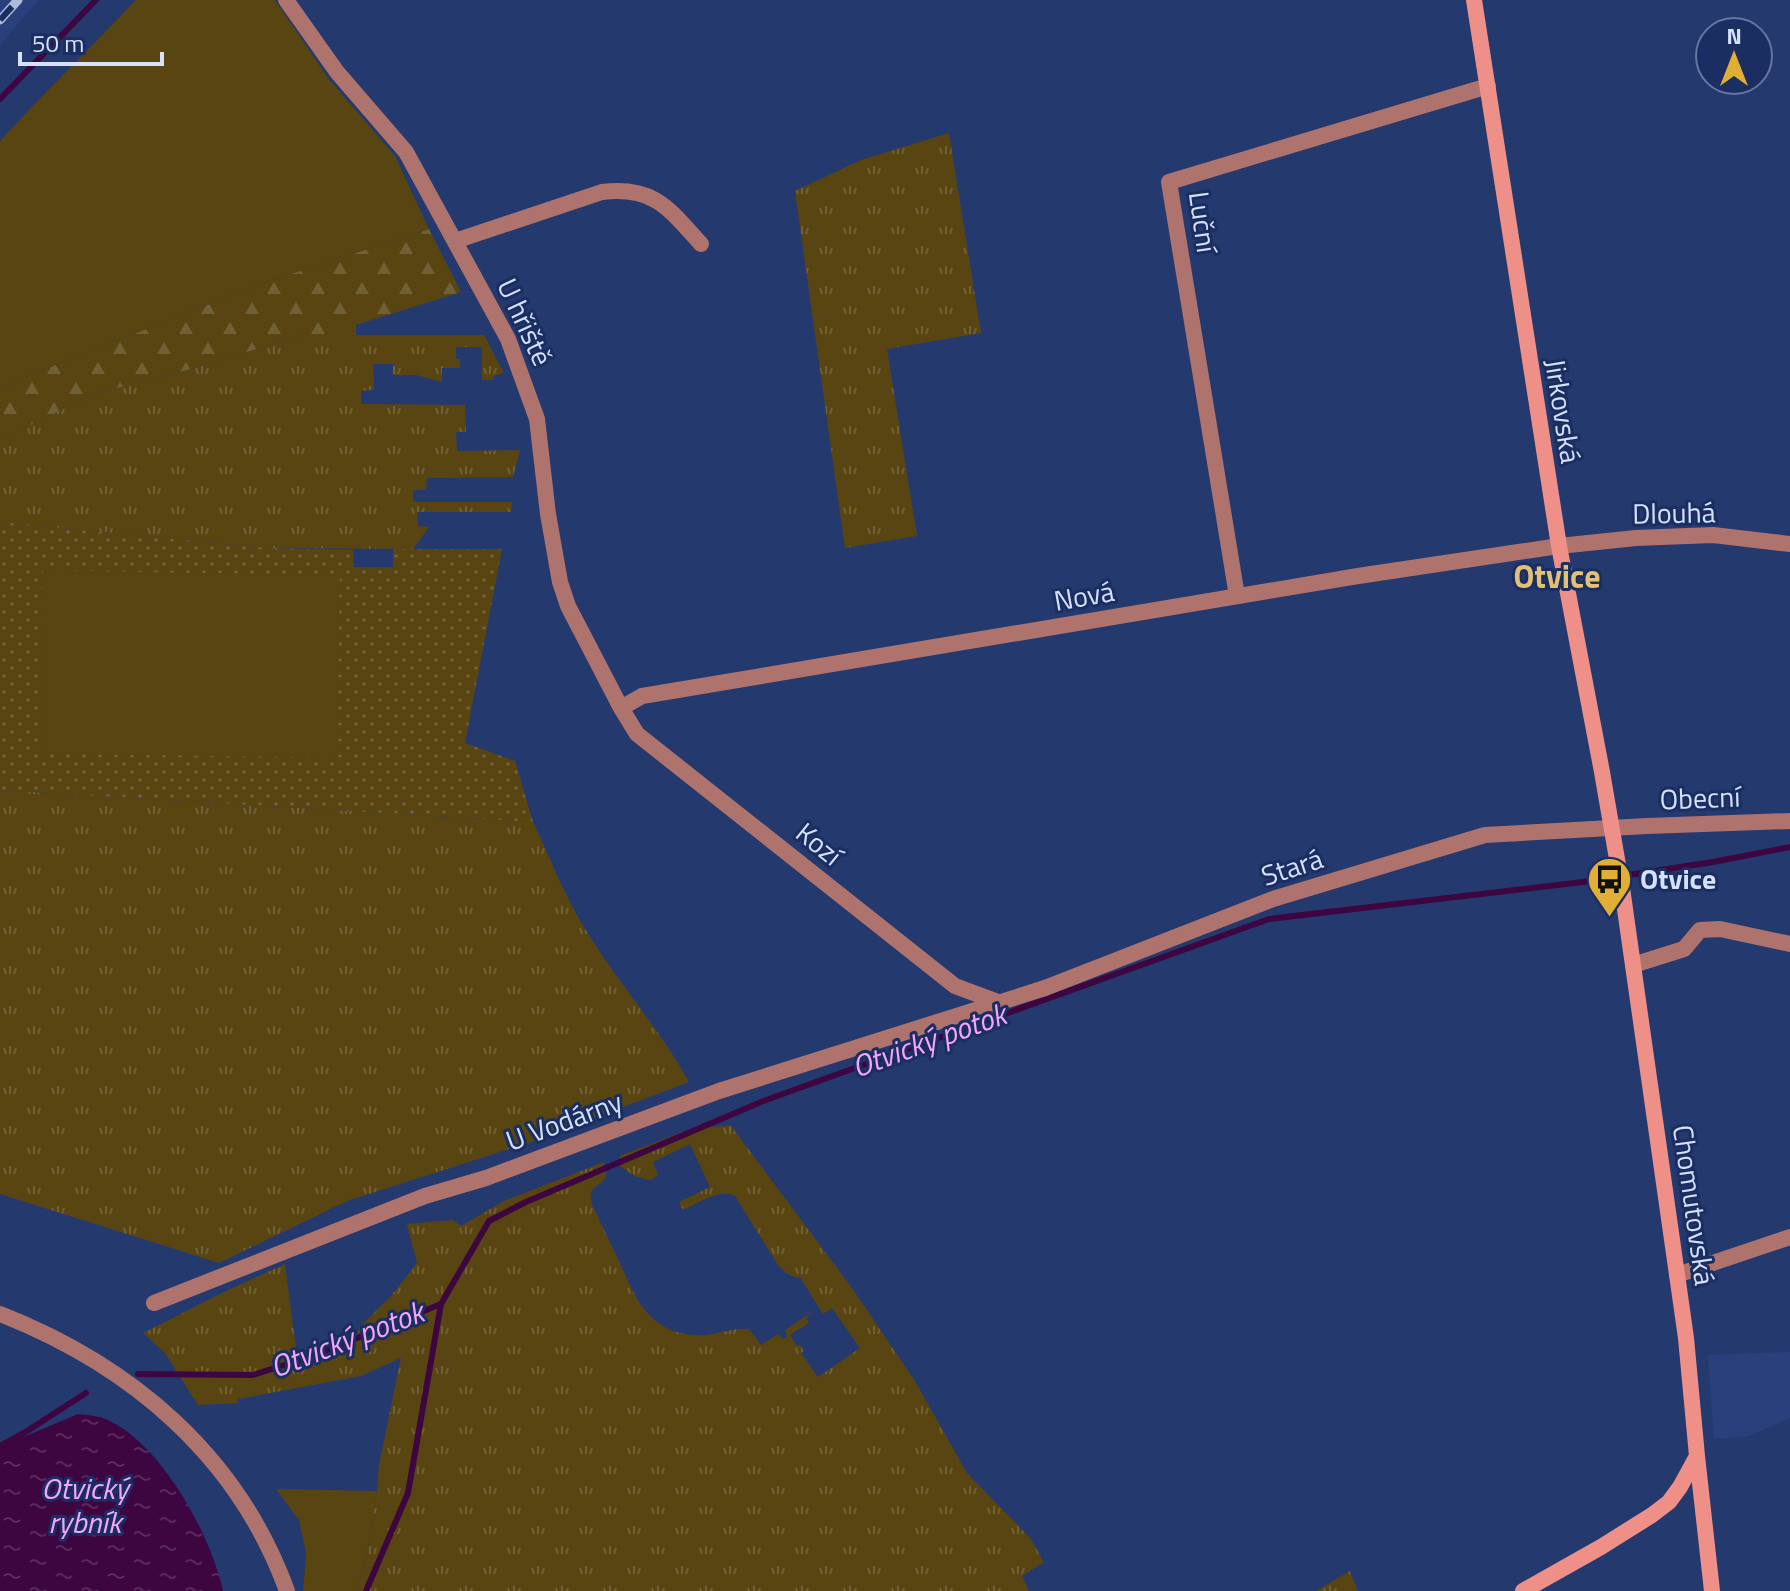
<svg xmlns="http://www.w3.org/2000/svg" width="1790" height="1591" font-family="'Titillium Web',sans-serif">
  <defs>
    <pattern id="grass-tufts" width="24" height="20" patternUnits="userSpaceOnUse" patternTransform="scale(2)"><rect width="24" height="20" fill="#594511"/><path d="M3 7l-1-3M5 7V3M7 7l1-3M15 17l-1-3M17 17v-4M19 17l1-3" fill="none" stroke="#706035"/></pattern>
    <pattern id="forest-firs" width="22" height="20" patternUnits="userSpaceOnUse" patternTransform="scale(2)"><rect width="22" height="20" fill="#594511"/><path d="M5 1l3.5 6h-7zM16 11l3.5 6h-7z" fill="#706035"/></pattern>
    <pattern id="park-dots" width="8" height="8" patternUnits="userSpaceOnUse" patternTransform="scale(2)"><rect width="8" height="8" fill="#594511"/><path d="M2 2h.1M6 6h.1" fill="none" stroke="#706035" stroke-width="1.8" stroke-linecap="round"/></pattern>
    <pattern id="water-ripples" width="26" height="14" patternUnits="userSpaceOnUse" patternTransform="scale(2)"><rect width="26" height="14" fill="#3d0640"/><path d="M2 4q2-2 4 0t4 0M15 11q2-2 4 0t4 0" fill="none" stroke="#582a5c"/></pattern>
  </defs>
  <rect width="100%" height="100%" fill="#24396e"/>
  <path fill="#29407c" d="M0,0H39L0,45Z
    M1790,1352V1418L1748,1436L1714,1439L1708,1355Z"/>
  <path fill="url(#grass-tufts)" d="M949,133L981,333L887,349L917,536L845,548L795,191L861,160Z
    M302,335H484L504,373L493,376L494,380H482V347H456V359H460V368H442V382L416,375H393V364H373L374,390L361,391V404L465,405L466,432H456L457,451L520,450L513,477L427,478L426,490H413V502H512L511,512H417L418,526L429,527L413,549L267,548L0,522V440L94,394L195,368Z
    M0,790L533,822C548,853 561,887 578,917C611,975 657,1024 689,1082L531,1142L347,1201L219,1263L0,1194Z
    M731,1126L852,1288L915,1381L967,1473L1030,1538L1044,1562L1022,1576L1029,1591H357L368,1550L377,1491L379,1465L401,1358L361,1376L238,1399V1403L198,1405L165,1353L143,1333L228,1290L285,1264L297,1356L356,1334L361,1326L392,1295L417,1263L407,1224L453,1220L461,1226L504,1201L604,1162C604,1167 607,1171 606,1175C603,1188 586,1183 592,1205C601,1224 610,1242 619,1261C635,1297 648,1332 694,1335C713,1337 731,1327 749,1329L761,1345L778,1334L783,1339L787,1337L785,1330L812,1312L806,1318L809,1323L790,1335L797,1346L800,1345L804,1351L801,1353L818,1377L860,1348L832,1308L823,1314L800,1277L797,1278L786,1273L778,1265L735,1196C719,1188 699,1203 683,1210L679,1202L710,1187L690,1144L653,1162L658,1175L650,1180L634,1176L619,1165L624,1163L619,1156L680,1133L702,1127Z
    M1350,1571L1358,1591H1316Z"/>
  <path fill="url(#forest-firs)" d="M429,229L461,292L356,325V335H302L195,368L94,394L0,440V390L22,378L263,283Z"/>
  <path fill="url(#park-dots)" d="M0,522L267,548L353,550L354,567H393V549H502L465,743L515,761L533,822L0,790Z"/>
  <path fill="#594511" d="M136,0H275L328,78L395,156L429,229L263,283L22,378L0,390V141L25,114Z
    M43,570L340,576L336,758L40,753Z
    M276,1489L377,1491L368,1550L357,1591H303L306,1553L299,1520Z"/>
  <path fill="url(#water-ripples)" d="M78,1414C87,1415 100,1416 108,1420C162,1445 211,1535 223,1591H0V1447Z"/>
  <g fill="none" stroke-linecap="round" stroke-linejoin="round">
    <path stroke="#3d0640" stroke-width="6" d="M0,99L96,0
      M138,1374L253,1375L310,1357L441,1304L489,1221L526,1202L766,1100L1269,919L1583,882L1713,862L1790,847
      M0,1446L24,1433L86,1393
      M366,1591L408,1493L441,1304"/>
    <path stroke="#af736d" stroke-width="16" d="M286,0L337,72L406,152L508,339L537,419L548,514L560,582L568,606L621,708L637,734L955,986L998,1002
      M455,241L602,192C655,186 669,209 701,244
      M1237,596L1169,182L1488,86
      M621,708L642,696L1358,576L1559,546L1636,538L1713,535L1790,544
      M1633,965L1684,949L1700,930L1720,929L1790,944
      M1677,1275L1790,1237
      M154,1303L425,1196L486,1178L719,1091L1045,988L1273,899L1485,835L1647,826L1790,821"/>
    <path stroke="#af736d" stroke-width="16" d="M0,1314C132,1366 238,1456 287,1591"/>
    <path stroke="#ef9088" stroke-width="16" d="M1474,0L1559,546L1602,772L1622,888L1686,1338L1697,1456L1712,1591
      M1523,1591L1601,1547L1652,1515L1669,1502L1680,1487L1697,1456"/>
    <defs>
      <path id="rail" d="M0,20L18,0"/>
    </defs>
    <use href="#rail" stroke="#aebcdc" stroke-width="9"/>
    <use href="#rail" stroke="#1b2e62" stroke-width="6" stroke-dasharray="18" stroke-linecap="butt"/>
  </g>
  <defs>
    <symbol id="bus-pin" viewBox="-11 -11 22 30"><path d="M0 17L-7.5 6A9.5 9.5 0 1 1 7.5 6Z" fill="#e0af34" stroke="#1b2e62"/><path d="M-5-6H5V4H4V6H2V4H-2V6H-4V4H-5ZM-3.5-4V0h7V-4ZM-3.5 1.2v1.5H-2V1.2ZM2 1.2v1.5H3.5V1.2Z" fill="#111"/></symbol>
  </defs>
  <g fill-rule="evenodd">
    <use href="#bus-pin" x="1584" y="854" width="51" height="69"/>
  </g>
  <g text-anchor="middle" stroke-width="6" stroke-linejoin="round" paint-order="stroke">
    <g font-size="28" fill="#d6e2fc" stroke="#1b2e62">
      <text transform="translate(1203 222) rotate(82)" y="10">Luční</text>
      <text transform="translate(525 322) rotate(65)" y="10">U hřiště</text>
      <text transform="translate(1563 411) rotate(81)" y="10">Jirkovská</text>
      <text transform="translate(1674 513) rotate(-1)" y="10">Dlouhá</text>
      <text transform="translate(1084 596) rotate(-10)" y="10">Nová</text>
      <text transform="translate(1700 798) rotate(-2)" y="10">Obecní</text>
      <text transform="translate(819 844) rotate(39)" y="10">Kozí</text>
      <text transform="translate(1292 867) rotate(-18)" y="10">Stará</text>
      <text transform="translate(564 1121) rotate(-20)" y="10">U Vodárny</text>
      <text transform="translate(1694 1205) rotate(82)" y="10">Chomutovská</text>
    </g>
    <g font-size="28" font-weight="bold" fill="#d6e2fc" stroke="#1b2e62" text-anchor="start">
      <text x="1640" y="889">Otvice</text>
    </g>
    <g font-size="30" font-style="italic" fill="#f6a6f9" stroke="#1b2e62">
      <text transform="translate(929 1041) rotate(-20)" y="10">Otvický potok</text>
      <text transform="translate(347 1340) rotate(-21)" y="10">Otvický potok</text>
      <text x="85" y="1499">Otvický<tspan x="85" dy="34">rybník</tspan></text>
    </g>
    <g font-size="32" font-weight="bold" fill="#e2c077" stroke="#1b2e62">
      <text x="1557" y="588">Otvice</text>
    </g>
  </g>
  <g transform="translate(1734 56)"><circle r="38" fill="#1b2e62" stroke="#6676a0" stroke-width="2"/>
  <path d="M0-6L14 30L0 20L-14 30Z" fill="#e0af34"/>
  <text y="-12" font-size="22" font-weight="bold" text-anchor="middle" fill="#d6e2fc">N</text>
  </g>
  <path d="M20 52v12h142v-12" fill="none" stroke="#d6e2fc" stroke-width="4"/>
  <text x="32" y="52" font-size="24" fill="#d6e2fc" stroke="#1b2e62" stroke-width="6" paint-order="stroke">50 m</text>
</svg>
